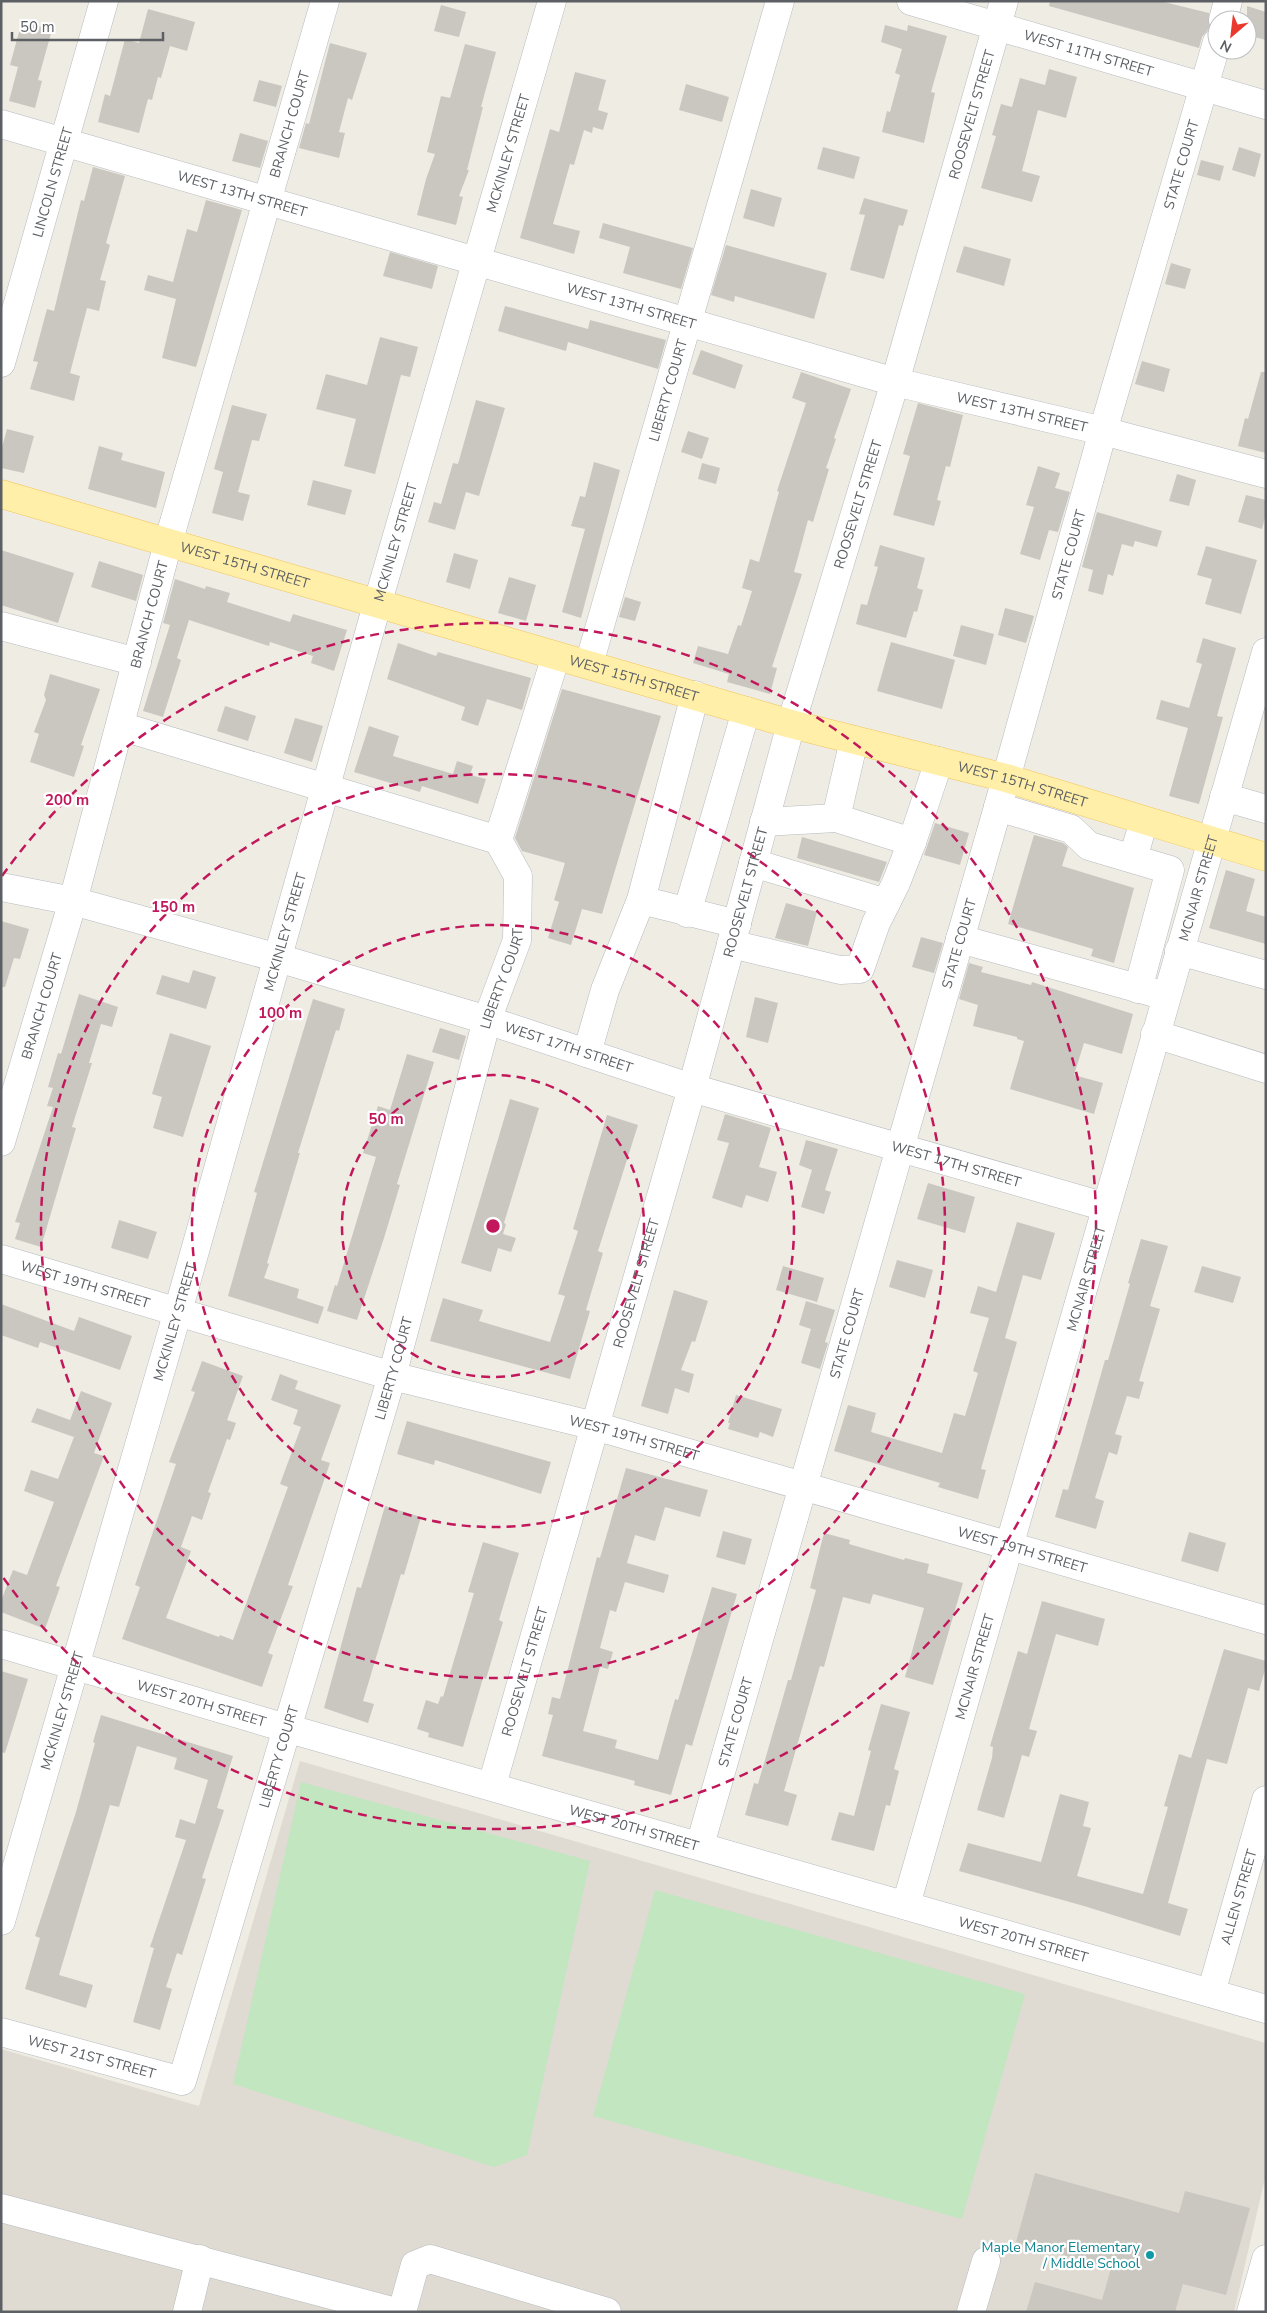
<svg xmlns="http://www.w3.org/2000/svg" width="1267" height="2313" font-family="'Nunito Sans',sans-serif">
  <rect width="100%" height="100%" fill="#efece4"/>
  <path fill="#dfdbd2" d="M300,1761L1266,2043V2174L1234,2312H1V2049L199,2106Z"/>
  <path fill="#c1e6c0" d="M301,1782L590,1861L527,2155L494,2167L233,2084Z
    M655,1890L1025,1994L962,2219L593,2116Z"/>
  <path fill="#cac7c1" d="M1050,1H1160L1209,13L1210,27L1202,37L1199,48L1049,6Z
    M441,5L466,12L459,37L434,31Z
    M1247,6L1266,12V40L1247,35Z
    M148,9L195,22L187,51L170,46L161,78L158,77L152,100L148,99L139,133L98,122L105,94L110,96L125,39L139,43Z
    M22,21L52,30L38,80L42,81L35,108L9,101L18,67L10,65Z
    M885,25L907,31L908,25L947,36L931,92L935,93L924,143L882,132L887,111L890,112L900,75L895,73L902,49L881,42Z
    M330,43L367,53L352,100L348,98L339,132L345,133L339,158L299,148L306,123L309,124Z
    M465,44L496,52L481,107H483L467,170H469L459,196L463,197L456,225L417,215L426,179L435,154L427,152L441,96L450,98Z
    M1049,69L1077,77L1066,118L1038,110L1022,171L1040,176L1032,202L981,188L996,136L992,135L1001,104L1012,107L1020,78L1045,85Z
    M575,72L606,80L598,110L608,113L603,130L593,127L592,133L584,130L574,165L570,164L553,224L580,231L574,254L520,238L550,129L559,132Z
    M259,80L282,86L276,107L253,101Z
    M686,84L729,97L722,122L679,110Z
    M240,133L268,141L260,168L232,161Z
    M823,147L860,157L854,179L817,169Z
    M1239,147L1261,154L1255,177L1232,170Z
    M1201,160L1224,166L1220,181L1197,175Z
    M93,167L125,176L106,243L110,245L100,280L106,281L99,311L87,308L70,373L80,376L74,401L30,389L38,362L33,361L47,309L54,311L81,200L84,201Z
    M751,189L782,198L774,227L743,218Z
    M864,198L908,210L903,226L899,225L884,279L850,270L865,215L859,214Z
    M206,200L242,210L196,367L162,358L176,299L144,290L148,275L173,282L187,229L197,232Z
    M603,223L693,248L681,289L623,273L630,247L599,238Z
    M726,245L827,273L814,319L735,296L734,302L711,295Z
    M964,246L1011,259L1004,286L956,272Z
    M390,252L438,266L432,289L383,276Z
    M1171,263L1191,269L1185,289L1165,284Z
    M505,306L588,329L590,320L666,340L658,369L568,342L566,351L498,331Z
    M380,337L418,347L410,377L401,375L375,474L344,466L356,419L316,409L326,374L367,385Z
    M701,350L743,365L735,389L692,374Z
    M1142,361L1170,369L1164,392L1135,384Z
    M801,372L851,389L834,438L836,439L826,468L829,469L813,522L808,520L794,572L802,574L772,667L777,668L770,694L727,682L729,674L693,663L698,646L728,654L738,625L741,626L752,591L742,588L750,559L759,562L779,492L777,491L806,403L792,398Z
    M1261,372H1266V453L1238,446L1245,418L1248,419Z
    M476,400L505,408L479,496L466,492L455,530L428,522L434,502L441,504L453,463L458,464Z
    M918,403L963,415L950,467L946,466L937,500L941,501L934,526L893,515L910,456L903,454Z
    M232,405L267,414L259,441L252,440L238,492L250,495L243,521L212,513L223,472L214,469Z
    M7,429L34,436L24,473L1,468V451Z
    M688,431L709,438L702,459L681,452Z
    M99,446L123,453L121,460L165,472L156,508L88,489Z
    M594,462L620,470L581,618L562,612L585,529L571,526L580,496L585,497Z
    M702,463L720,468L716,484L698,479Z
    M1038,466L1060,473L1055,488L1070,492L1058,532L1049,530L1040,560L1020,554L1034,507L1026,505Z
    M1177,474L1196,480L1189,506L1169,501Z
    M313,480L352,490L345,515L307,505Z
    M1246,495L1266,500V514L1262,529L1238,522Z
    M1097,512L1162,531L1157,547L1135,541L1133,547L1122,544L1113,576L1108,574L1103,595L1088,591L1093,570L1082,567Z
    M880,545L925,558L917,588L923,590L917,612L914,611L906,638L856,624L861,604L867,605L878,567L874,566Z
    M1206,546L1257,560L1241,614L1205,604L1212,579L1197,575Z
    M1,550L74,573L58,623L1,605Z
    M454,553L478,560L470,589L446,582Z
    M99,561L143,575L136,601L91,587Z
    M509,577L536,585L526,621L498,613Z
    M175,579L205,589L206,586L230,593L227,602L290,622L293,614L347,630L334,671L311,663L313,656L270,642L269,646L189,620L177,658L181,660L163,717L143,711L170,625L163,623Z
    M625,597L641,602L635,621L619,617Z
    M1005,608L1034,616L1026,643L998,635Z
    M961,625L994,634L986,665L953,656Z
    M1203,638L1236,648L1217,716L1223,717L1199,804L1169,796L1188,728L1156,719L1161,700L1189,708L1202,664L1196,662Z
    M891,642L955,660L942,709L877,691Z
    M398,643L436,656L438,652L531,678L522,710L487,699L478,726L461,720L465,707L387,679Z
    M50,674L100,689L81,745L84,746L74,777L30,762L39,734L34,732L46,700L44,695Z
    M562,689L661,716L602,914L582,909L571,945L548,938L559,902L554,900L565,863L522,851L515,838Z
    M225,706L256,716L248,741L217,731Z
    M295,718L323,726L312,762L284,753Z
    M369,726L399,736L393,756L453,774L457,761L473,766L470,775L486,779L478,804L422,786L420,792L354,772Z
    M935,823L969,833L960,865L924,855Z
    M1034,835L1063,843L1068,847L1062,866L1134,888L1114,963L1091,956L1093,949L1008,924Z
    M802,837L887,862L879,882L797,858Z
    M1226,870L1255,879L1246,911L1266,917V944L1209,928Z
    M786,903L817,912L808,946L775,938Z
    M1,921L29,929L20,959L14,958L5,987H1Z
    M921,937L943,943L934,973L912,967Z
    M969,963L983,967L981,972L1031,985L1032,982L1133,1014L1122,1054L1084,1043L1074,1075L1103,1083L1094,1114L1010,1089L1024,1041L1017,1039V1037L973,1026L978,1005L959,999Z
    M193,970L216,977L206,1009L156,994L162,975L189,983Z
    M79,994L118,1007L112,1027L101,1024L89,1063H92L72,1127L76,1128L41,1247L15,1239L20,1223L15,1222L53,1107L47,1106L53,1088L48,1087L58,1053L61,1054Z
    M755,997L778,1003L768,1043L746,1037Z
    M313,999L345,1009L339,1031L336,1030L298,1153H300L267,1263L269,1264L264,1278L299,1289L297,1298L324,1307L318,1324L228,1296L257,1193L254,1192Z
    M440,1028L466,1036L459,1060L432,1052Z
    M170,1033L211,1046L183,1137L153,1128L162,1097L152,1094Z
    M407,1054L434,1062L397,1184L400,1185L384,1238L357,1320L327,1311L335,1285L337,1286L376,1157L363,1153L378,1106L390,1110Z
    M510,1099L539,1108L504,1223L506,1224L503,1234L516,1238L511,1252L498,1248L491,1272L461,1263Z
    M725,1114L771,1128L759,1167L777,1172L768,1202L746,1195L742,1208L712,1198L729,1143L717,1140Z
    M607,1115L638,1125L598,1251L603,1253L586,1310L590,1311L570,1379L430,1341L443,1298L483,1310L479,1321L550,1342L565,1296L558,1294L578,1231L573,1229Z
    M806,1140L838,1149L825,1190L831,1192L824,1214L801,1207L812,1170L799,1165Z
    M928,1183L975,1197L965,1233L917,1219Z
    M119,1220L157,1232L148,1259L111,1248Z
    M1017,1222L1055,1233L1041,1280L1023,1275L1005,1338L1017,1342L981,1469L986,1470L978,1499L938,1487L940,1483L834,1451L848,1405L876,1413L871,1432L942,1453L954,1413L965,1416L978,1373L973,1371L989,1318L970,1313L978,1286L996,1292Z
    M1141,1239L1168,1246L1150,1306L1160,1309L1139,1381L1144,1382L1139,1399L1127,1396L1115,1434L1122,1436L1117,1455L1109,1452L1095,1498L1104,1501L1096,1529L1055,1517L1063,1489L1068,1490L1105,1360H1108L1130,1284L1128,1283Z
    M897,1260L933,1270L925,1298L889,1287Z
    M783,1266L824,1278L817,1302L776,1290Z
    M1202,1266L1241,1277L1233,1303L1194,1292Z
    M674,1290L708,1301L695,1342L692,1341L681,1370L694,1374L689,1393L675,1388L668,1414L641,1406Z
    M806,1301L835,1310L825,1342L828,1343L820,1369L801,1363L811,1329L799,1325Z
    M1,1304L74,1331L79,1317L132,1336L120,1370L40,1342L38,1348L1,1335Z
    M202,1361L243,1376L227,1420L236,1423L230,1440L227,1439L208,1492L211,1493L202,1520L192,1516L181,1547L191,1551L166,1618L219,1637L220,1635L233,1640L288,1487L280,1484L301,1427L293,1424L298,1410L271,1400L280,1374L298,1381L295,1389L341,1405L321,1460L330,1463L288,1585L293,1586L268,1653L273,1655L262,1687L122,1639L140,1587L135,1585L176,1464L169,1462L195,1392L191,1391Z
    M81,1391L112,1403L94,1453L104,1456L56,1586L60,1587L45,1629L1,1612V1601L13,1570L27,1575L54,1502L24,1491L31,1470L58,1479L74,1437L31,1422L37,1408L70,1420Z
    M736,1395L782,1409L773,1437L760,1432L758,1438L728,1429L730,1423H728Z
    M407,1421L551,1462L541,1494L435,1460L434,1465L397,1454Z
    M626,1468L708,1490L700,1517L665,1507L655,1541L635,1535L627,1563L669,1575L664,1593L625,1582L616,1612L610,1610L600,1648L613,1652L608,1669L600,1667L583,1731L617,1740L615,1748L658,1760L675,1699L678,1700L712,1587L737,1594L692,1746L686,1744L671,1795L634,1785L635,1781L542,1756L553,1715L548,1714L552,1697L560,1699L597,1557L600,1558Z
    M385,1506L421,1517L404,1575L401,1574L363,1701L374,1704L368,1723L324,1708L357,1587L361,1588Z
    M723,1531L752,1539L745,1565L716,1557Z
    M1189,1532L1226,1543L1218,1572L1181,1561Z
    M824,1533L850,1540L849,1544L904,1560L905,1558L929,1564L927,1573L963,1583L933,1685L905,1677L924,1608L873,1594L870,1604L843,1597L824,1667L820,1666L784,1791L797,1795L788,1826L745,1815L754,1783L758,1784L788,1680H791L816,1590L810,1588Z
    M483,1542L519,1553L499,1620L503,1622L486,1679L483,1678L463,1747L428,1737L429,1733L417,1729L426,1700L438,1704L441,1696L443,1697L474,1593L468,1592Z
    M1042,1601L1105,1619L1098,1646L1056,1634L1029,1729L1037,1731L1029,1757L1022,1755L1004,1818L977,1810L992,1758L993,1747L990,1746L1018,1651L1027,1654Z
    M1224,1649L1266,1661V1666L1259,1691L1248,1688L1227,1764L1207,1759L1168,1903L1188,1909L1180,1936L1084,1906L959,1871L968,1843L1041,1862L1060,1794L1089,1802L1083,1826L1091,1828L1077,1876L1143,1894L1168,1807L1164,1806L1179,1754L1191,1758Z
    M1,1671L28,1679L5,1753L1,1752Z
    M881,1704L910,1712L894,1769L899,1771L890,1806L886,1805L874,1851L831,1840L839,1812L854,1816L871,1751L868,1750Z
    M101,1715L233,1756L217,1808L224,1810L202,1878L206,1879L182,1955L177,1953L166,1987L172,1989L160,2030L133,2022L154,1948L150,1947L186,1840L175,1837L180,1819L195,1824L208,1780L174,1769L177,1758L137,1746L119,1807L110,1805L59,1975L93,1985L86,2008L25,1989L40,1938L35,1936L76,1812L95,1743L93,1742Z
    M1035,2173L1179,2213L1185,2191L1250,2208L1226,2295L1183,2284L1175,2312H1026L1035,2282L1102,2300L1111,2268L1016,2242Z"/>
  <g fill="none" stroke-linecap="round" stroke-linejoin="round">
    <defs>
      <g id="minor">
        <path id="s1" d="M911,1L1266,105"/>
        <path d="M1223,20L1228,1"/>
        <path id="s2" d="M1,124L895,382L1103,431L1266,474"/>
        <path id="s3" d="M1,363L104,1"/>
        <path d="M1,626L137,662"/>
        <path id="s4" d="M589,664L780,1"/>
        <path d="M120,726L498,840"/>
        <path d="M854,740L836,818L912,842L939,761"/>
        <path d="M1224,797L1266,809"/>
        <path d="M998,807L1071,829L1089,846L1170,870L1138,989"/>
        <path d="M764,822L836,818"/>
        <path d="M1133,858L1144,821"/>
        <path d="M753,863L886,903"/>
        <path id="s5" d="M1,887L73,901L278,958L487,1020L692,1088L1106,1207"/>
        <path d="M641,900L737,924"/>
        <path d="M687,913L746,711"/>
        <path d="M960,939L1155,993"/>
        <path d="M731,944L840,970L860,969L876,923L896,883L912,842"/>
        <path d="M1179,951L1266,975"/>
        <path d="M1155,1034L1266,1069"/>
        <path d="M587,1053L605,990L641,900L695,695"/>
        <path id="s6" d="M1,1142L73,901L168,543L325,1"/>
        <path id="s7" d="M1,1259L392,1376L595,1426L1266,1620"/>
        <path id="s8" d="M1,1644L286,1728L1266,2009"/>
        <path id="s9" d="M492,1785L692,1088L791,724L895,382L1004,1"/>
        <path id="s10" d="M700,1845L998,807L1103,431L1217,42"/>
        <path id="s11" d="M906,1905L1266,652"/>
        <path id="s12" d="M1,1921L178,1311L377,605L552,1"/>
        <path id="s13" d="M1211,1993L1266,1800"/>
        <path id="s14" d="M1,2032L182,2081L392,1376L487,1020L517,940L518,876L498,840L556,656"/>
        <path d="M1,2208L396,2312"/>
        <path d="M187,2312L200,2259"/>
        <path d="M402,2312L415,2265L430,2259L607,2312"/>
        <path d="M971,2312L986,2261"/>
        <path d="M1251,2312L1266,2259"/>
      </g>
      <g id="major">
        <path id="s15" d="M1,494L791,724L1006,778L1266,857"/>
      </g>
    </defs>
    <use href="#minor" stroke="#b6babe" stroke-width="29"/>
    <use href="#major" stroke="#f3c459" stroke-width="29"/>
    <use href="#minor" stroke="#fff" stroke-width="28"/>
    <use href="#major" stroke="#ffefa8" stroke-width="28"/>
  </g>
  <g fill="none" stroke="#c2185b" stroke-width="2.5" stroke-dasharray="9 6">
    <circle cx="493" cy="1226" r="151"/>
    <circle cx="493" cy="1226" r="301"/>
    <circle cx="493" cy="1226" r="452"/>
    <path d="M2 876A603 603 0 1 1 2 1576"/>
  </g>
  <circle fill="#0f9aa8" stroke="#fff" stroke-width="2" cx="1150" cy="2255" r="5"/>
  <g text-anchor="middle" stroke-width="4.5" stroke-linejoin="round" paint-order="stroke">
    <g font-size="14" fill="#5c6065" stroke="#fff">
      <text dy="5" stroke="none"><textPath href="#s1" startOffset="185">WEST 11TH STREET</textPath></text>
      <text dy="5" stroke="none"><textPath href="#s9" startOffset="1738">ROOSEVELT STREET</textPath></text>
      <text dy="5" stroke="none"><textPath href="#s6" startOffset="1058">BRANCH COURT</textPath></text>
      <text dy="5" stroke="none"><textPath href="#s12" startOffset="1839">MCKINLEY STREET</textPath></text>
      <text dy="5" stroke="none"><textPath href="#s10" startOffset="1748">STATE COURT</textPath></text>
      <text dy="5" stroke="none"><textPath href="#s3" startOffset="188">LINCOLN STREET</textPath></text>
      <text dy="5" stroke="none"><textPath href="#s2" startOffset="251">WEST 13TH STREET</textPath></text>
      <text dy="5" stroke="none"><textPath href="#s2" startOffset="656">WEST 13TH STREET</textPath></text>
      <text dy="5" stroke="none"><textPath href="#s4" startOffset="285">LIBERTY COURT</textPath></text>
      <text dy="5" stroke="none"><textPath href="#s2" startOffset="1061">WEST 13TH STREET</textPath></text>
      <text dy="5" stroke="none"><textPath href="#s9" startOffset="1332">ROOSEVELT STREET</textPath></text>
      <text dy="5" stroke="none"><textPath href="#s12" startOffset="1434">MCKINLEY STREET</textPath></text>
      <text dy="5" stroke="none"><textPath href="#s10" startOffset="1342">STATE COURT</textPath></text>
      <text dy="5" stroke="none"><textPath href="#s15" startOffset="254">WEST 15TH STREET</textPath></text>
      <text dy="5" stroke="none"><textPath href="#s6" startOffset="548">BRANCH COURT</textPath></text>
      <text dy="5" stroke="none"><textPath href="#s15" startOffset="659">WEST 15TH STREET</textPath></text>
      <text dy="5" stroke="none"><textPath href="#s15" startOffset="1062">WEST 15TH STREET</textPath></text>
      <text dy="5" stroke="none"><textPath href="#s11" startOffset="1058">MCNAIR STREET</textPath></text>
      <text dy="5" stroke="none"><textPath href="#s9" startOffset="928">ROOSEVELT STREET</textPath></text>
      <text dy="5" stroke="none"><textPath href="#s12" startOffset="1029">MCKINLEY STREET</textPath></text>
      <text dy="5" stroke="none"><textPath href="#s10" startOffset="938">STATE COURT</textPath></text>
      <text dy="5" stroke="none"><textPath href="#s14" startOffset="1336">LIBERTY COURT</textPath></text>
      <text dy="5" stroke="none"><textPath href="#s6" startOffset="142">BRANCH COURT</textPath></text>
      <text dy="5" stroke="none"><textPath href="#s5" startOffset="590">WEST 17TH STREET</textPath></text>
      <text dy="5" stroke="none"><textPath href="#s5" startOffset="995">WEST 17TH STREET</textPath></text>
      <text dy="5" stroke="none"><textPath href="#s11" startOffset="652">MCNAIR STREET</textPath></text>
      <text dy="5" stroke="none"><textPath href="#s9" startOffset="522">ROOSEVELT STREET</textPath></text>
      <text dy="5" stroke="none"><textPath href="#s7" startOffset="88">WEST 19TH STREET</textPath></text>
      <text dy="5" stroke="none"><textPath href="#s12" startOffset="624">MCKINLEY STREET</textPath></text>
      <text dy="5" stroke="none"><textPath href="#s10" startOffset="532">STATE COURT</textPath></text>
      <text dy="5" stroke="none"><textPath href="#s14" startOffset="931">LIBERTY COURT</textPath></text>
      <text dy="5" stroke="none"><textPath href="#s7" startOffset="658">WEST 19TH STREET</textPath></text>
      <text dy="5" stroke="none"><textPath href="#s7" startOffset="1062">WEST 19TH STREET</textPath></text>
      <text dy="5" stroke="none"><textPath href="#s11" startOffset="248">MCNAIR STREET</textPath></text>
      <text dy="5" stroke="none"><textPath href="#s9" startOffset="118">ROOSEVELT STREET</textPath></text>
      <text dy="5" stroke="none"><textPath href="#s8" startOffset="209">WEST 20TH STREET</textPath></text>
      <text dy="5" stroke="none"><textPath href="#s12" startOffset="219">MCKINLEY STREET</textPath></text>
      <text dy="5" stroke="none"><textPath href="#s10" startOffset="128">STATE COURT</textPath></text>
      <text dy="5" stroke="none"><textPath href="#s14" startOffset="526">LIBERTY COURT</textPath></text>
      <text dy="5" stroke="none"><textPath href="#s8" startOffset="659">WEST 20TH STREET</textPath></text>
      <text dy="5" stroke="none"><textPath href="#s13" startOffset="100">ALLEN STREET</textPath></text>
      <text dy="5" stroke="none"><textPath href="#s8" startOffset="1064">WEST 20TH STREET</textPath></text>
      <text dy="5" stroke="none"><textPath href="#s14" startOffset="94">WEST 21ST STREET</textPath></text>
    </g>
    <g font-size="14" fill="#0d838f" stroke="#fff" text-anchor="end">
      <text x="1140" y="2252">Maple Manor Elementary<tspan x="1140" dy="16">/ Middle School</tspan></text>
    </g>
  </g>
  <circle cx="493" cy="1226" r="8" fill="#c2185b" stroke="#fff" stroke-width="2.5"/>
  <g font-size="15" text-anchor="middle" font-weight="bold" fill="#c2185b" stroke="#fff" stroke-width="4.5" stroke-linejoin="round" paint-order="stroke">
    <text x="67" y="805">200 m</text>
    <text x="173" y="912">150 m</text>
    <text x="280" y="1018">100 m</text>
    <text x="386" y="1124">50 m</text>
  </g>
  <rect width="1267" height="2313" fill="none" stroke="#5c6065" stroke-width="5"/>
  <g transform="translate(1232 35) rotate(208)"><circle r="24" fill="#ffffff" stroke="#bebfc1"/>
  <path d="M0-4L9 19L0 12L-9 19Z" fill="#eb382d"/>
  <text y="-8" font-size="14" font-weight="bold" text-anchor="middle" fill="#5c6065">N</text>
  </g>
  <path d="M12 32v8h151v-8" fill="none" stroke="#5c6065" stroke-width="2.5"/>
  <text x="20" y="32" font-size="15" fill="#5c6065" stroke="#ffffff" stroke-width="4" paint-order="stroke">50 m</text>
</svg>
